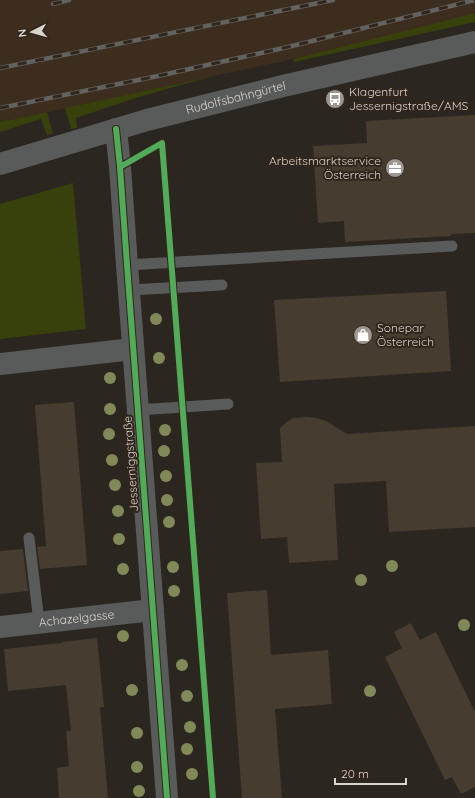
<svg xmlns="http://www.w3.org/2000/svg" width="475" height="798" font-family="Quicksand,sans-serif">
  <rect width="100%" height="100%" fill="#2c2621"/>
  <path fill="#3c2d1f" d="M0,0H475V13L293,59L0,122Z"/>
  <path fill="#38400b" d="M475,13V22L294,62L293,59Z
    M214,76C167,88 121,102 76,118L77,128L71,129L65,108Z
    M47,112L53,133L47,135L41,119L0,132V122Z
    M73,183L86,329L0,339V204Z"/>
  <path fill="#463d30" d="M475,115V233L451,234V236L345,242L344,221L318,223L313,146L367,143L366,121Z
    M446,291L451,371L280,382L274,300Z
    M74,402L87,565L40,569L37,547L46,546L35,405Z
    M307,417L316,418L326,421L347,434L475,426V527L389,532L386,481L334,484L338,560L289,563L287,537L261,539L256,463L282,462L280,428L288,421L293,418Z
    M23,549L28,591L0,594V551Z
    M267,590L271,655L328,650L332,704L275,709L282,798H242L227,593Z
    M411,623L420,640L436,632L475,712V787L461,794L452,777L445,780L385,657L402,648L394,632Z
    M97,638L104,707H100L108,798H59L57,768L69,766L66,731H71L66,685L8,691L4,649L62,643V642Z"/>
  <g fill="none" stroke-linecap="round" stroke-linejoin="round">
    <path stroke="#595b5b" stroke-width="11" d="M127,265L452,246
      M129,290L222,285
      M138,410L228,404
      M29,538L39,622"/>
    <g stroke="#595b5b" stroke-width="22">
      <path d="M116,129L120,167L127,265L167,798"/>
      <path d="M0,364L133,349"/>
      <path id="s1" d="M0,627L153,610"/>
    </g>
    <path stroke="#595b5b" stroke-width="22" id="s2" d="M0,164L147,120L283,86L475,42"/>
    <defs>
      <path id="rail" d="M53,4L69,0
        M0,68L333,0
        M0,108L158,76L288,47L475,0"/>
    </defs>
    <use href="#rail" stroke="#62625f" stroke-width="4.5"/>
    <use href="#rail" stroke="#31261c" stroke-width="3" stroke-dasharray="9" stroke-linecap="butt"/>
    <defs>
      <path id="cycleway" d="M116,129L120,167L127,265L167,798
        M120,167L162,143L213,798"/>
    </defs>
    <use href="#cycleway" stroke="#31261c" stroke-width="8"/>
    <use href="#cycleway" stroke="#51ab58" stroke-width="6"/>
  </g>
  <g fill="#828958">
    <circle cx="156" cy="319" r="6"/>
    <circle cx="159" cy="358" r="6"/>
    <circle cx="110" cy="378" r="6"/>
    <circle cx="110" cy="409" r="6"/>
    <circle cx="165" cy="430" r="6"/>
    <circle cx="109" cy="434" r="6"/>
    <circle cx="164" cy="451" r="6"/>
    <circle cx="112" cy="460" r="6"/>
    <circle cx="166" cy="476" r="6"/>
    <circle cx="115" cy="485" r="6"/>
    <circle cx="167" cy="500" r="6"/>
    <circle cx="118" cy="511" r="6"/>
    <circle cx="169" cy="522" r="6"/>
    <circle cx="119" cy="539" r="6"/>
    <circle cx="392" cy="566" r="6"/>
    <circle cx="173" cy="567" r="6"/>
    <circle cx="123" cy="569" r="6"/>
    <circle cx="361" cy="580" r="6"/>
    <circle cx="174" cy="591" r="6"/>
    <circle cx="464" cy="625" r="6"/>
    <circle cx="123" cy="636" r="6"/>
    <circle cx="182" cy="665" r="6"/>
    <circle cx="132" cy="690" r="6"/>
    <circle cx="370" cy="691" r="6"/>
    <circle cx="187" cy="696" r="6"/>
    <circle cx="190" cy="727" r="6"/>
    <circle cx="137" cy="733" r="6"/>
    <circle cx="187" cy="749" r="6"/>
    <circle cx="137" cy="767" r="6"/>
    <circle cx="192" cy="774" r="6"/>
    <circle cx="139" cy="791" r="6"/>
  </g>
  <defs>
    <symbol id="bus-disc" viewBox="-11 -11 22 22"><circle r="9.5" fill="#9e9791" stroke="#31261c"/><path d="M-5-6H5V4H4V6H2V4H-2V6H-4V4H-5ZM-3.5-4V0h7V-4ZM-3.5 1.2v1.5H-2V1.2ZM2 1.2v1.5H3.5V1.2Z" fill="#fff"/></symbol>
    <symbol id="office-disc" viewBox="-11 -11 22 22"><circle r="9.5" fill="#9e9791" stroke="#31261c"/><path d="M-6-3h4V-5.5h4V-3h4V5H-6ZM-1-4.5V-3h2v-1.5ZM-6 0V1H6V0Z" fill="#fff"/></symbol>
    <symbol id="shop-disc" viewBox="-11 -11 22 22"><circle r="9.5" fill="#9e9791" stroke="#31261c"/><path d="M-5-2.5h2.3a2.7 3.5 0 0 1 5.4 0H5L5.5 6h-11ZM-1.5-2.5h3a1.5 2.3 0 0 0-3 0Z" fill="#fff"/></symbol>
  </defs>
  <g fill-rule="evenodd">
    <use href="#bus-disc" x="324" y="88" width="22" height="22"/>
    <use href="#office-disc" x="384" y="157" width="22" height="22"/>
    <use href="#shop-disc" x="352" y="324" width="22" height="22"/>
  </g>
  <g text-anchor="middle" stroke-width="4" stroke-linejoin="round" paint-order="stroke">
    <g font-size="12" fill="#dbd4cd" stroke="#31261c" text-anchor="start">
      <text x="349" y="96">Klagenfurt<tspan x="349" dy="14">Jessernigstraße/AMS</tspan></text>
      <text x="381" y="165" text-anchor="end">Arbeitsmarktservice<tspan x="381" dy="14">Österreich</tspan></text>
      <text x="377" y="332">Sonepar<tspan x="377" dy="14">Österreich</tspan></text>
    </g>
    <g font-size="12" fill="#dbd4cd" stroke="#31261c">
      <text dy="4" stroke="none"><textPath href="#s2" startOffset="245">Rudolfsbahngürtel</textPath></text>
      <text transform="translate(131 464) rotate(-94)" y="4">Jesserniggstraße</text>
      <text dy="4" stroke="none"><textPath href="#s1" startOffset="77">Achazelgasse</textPath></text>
    </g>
  </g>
  <g transform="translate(32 32) rotate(264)" stroke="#31261c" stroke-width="3" paint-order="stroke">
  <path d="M0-3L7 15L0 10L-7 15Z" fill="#dbd4cd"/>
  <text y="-6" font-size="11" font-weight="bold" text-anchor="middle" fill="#dbd4cd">N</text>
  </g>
  <path d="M335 778v6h71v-6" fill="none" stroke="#dbd4cd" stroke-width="2"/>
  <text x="341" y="778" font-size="12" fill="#dbd4cd" stroke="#31261c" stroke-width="3" paint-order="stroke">20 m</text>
</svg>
